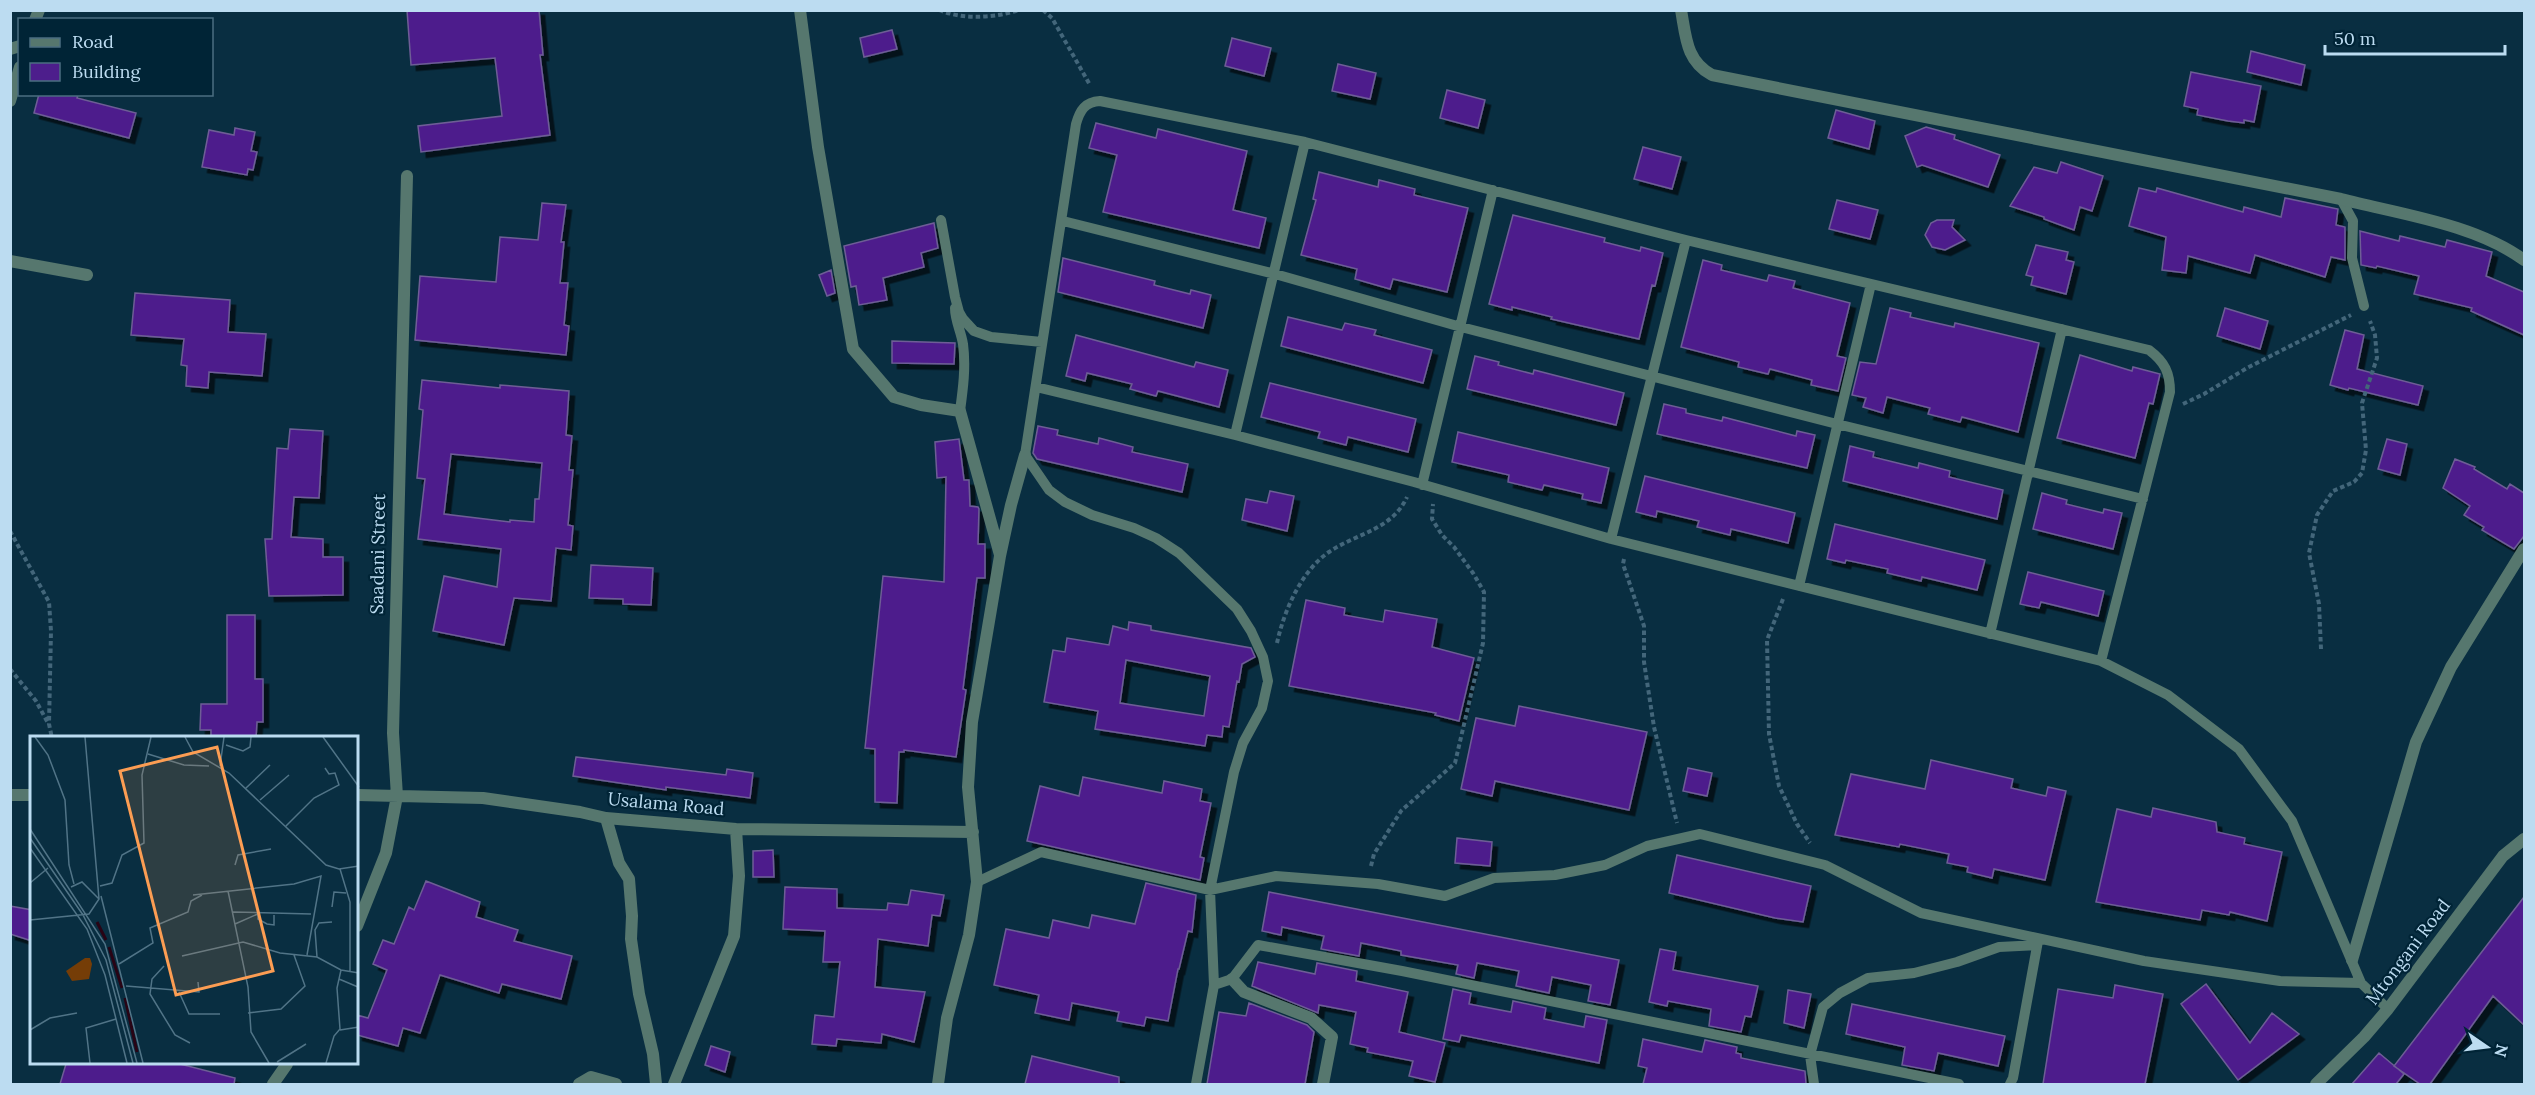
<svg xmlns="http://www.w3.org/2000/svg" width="2535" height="1095" font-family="Lora,serif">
  <defs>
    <filter id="shadow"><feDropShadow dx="5.5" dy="5.5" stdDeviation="0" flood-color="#0009"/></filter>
  </defs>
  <rect width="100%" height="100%" fill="#092e41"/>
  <path fill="#4d1e8c" stroke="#6e5d96" stroke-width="1.5" fill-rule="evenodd" filter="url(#shadow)" d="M407,10H539L543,55H540L550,135L421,152L418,126L502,116L495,58L411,65Z
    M892,30L897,49L864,57L860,38Z
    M1232,38L1271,48L1264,76L1225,66Z
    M2251,51L2305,65L2301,85L2247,72Z
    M1338,64L1376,73L1370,99L1332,91Z
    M2191,72L2261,86L2254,122L2244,120V123L2228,121L2197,115L2198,109L2184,106Z
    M1447,90L1485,100L1478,128L1440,118Z
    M39,94H78L77,98L136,113L129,138L34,113Z
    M1836,110L1875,121L1869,149L1828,138Z
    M1096,123L1156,138L1158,129L1247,151L1233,210L1266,218L1259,248L1103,212L1117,155L1089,148Z
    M1926,127L1955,135L1954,139L2000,155L1988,187L1922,165L1917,167L1905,136Z
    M235,128L255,132L251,151L257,152L253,170L248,169L247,175L202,167L209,130L234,135Z
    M1643,147L1681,157L1672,189L1634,179Z
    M2061,162L2103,176L2092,211L2080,207L2074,230L2044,219V217L2010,206L2034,167L2057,173Z
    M1319,172L1378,187L1379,180L1415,189L1414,195L1468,208L1447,292L1393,279L1390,289L1355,279L1357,269L1301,255L1316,200L1313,199Z
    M2139,188L2156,192L2157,188L2243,212L2244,207L2281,217L2285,198L2338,209L2336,225L2345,227V260L2331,257L2325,277L2255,255L2250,273L2188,256L2186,273L2162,270L2166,237L2129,226Z
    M1837,200L1878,210L1870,239L1829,229Z
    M542,203L566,205L561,242H564L560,283H568L564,325L569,326L566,355L415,340L420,276L496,282L500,237L538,240Z
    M1513,215L1605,238L1604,242L1640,251L1641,247L1663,253L1655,286L1652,285L1639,339L1551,319L1552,317L1512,307V310L1489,304Z
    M1937,220H1954L1952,227L1965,240L1945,250L1932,247L1925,235L1931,223Z
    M934,223L938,248L921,253L924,267L883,278L887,300L859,305L856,286L851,287L844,246Z
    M2360,231L2399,241L2400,236L2445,247L2447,240L2492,252L2486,276L2524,292V335L2471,311L2472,308L2414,294L2419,276L2377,266L2376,268L2361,265Z
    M2036,245L2068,252L2066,260L2074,262L2066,294L2031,285L2033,277L2026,275Z
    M1063,258L1155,281L1154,285L1190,294L1191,290L1211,295L1203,328L1058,292Z
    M1703,260L1722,265L1721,270L1767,281L1769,275L1795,281L1793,288L1850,303L1837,356L1846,358L1838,391L1811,385L1812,380L1770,369L1768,374L1738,367L1739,362L1681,347Z
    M831,270L835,293L827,296L819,275Z
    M135,293L230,300L228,332L266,334L262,376L209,372L208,388L186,386L187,366L181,365L184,339L131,335Z
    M1890,308L1911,313L1910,317L1954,327L1955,323L2039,343L2018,432L1962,417L1960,422L1928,414L1930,408L1887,397L1883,413L1863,407L1866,398L1852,395L1860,362L1876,364Z
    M2225,308L2268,321L2260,349L2217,336Z
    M1288,317L1342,330L1345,323L1376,330L1374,335L1432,350L1423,383L1281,346Z
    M2345,330L2364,335L2357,369L2423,386L2418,405L2349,388L2348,390L2330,385Z
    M1076,335L1194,367L1196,362L1228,370L1219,407L1158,391L1156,396L1130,389L1132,384L1087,373L1085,381L1066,376Z
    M892,341L955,343L954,364L892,363Z
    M2080,355L2132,371L2133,367L2160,374L2153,404L2149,403L2135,458L2057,438Z
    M1475,356L1499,362L1498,365L1533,374L1534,370L1624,393L1616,425L1467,389Z
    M422,380L500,388V385L569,391L566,435L572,436L569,470H573L568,525L573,526L571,550L556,548L551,601L514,598L504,645L433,631L444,576L497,587L501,549L418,539L425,479L417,478L423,410L419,409ZM451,454L542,463L539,499H535L534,522L510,520V522L444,514Z
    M1270,383L1416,419L1408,452L1348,437L1346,445L1318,438L1320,432L1261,417Z
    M1664,404L1686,409V413L1722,421L1723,417L1796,436L1797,431L1815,435L1807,468L1657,434Z
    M1038,426L1058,430L1057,435L1098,444L1099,438L1133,447L1132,452L1188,464L1182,492L1037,459L1033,453Z
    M290,429L323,431L319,498L294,497L291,537L323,539V557H343V595L269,596L265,539H272L277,448L288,449Z
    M1458,432L1609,468L1601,503L1582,499L1583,494L1544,485L1542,490L1508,482L1509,475L1452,462Z
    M959,439L964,480H969L970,506L978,507L979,509L978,544H985V578H977L963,689L966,690L956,757L904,750V752H899L897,803L875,802V749L865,748L883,576L944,582L946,477L937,478L935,442Z
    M2387,439L2407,444L2400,475L2378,469Z
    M1850,446L1874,452L1873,457L1918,468L1919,463L1950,471L1949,477L2003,490L1997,519L1843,481Z
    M2455,459L2475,467L2474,469L2507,489L2510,484L2524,493V536L2514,549L2482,530L2484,527L2464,515L2470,506L2443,488Z
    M1645,476L1795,513L1788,543L1731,529L1730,535L1697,527L1699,521L1657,511L1656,517L1636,512Z
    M1270,491L1294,496L1287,531L1242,520L1246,499L1267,503Z
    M2042,493L2067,500L2066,504L2103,513L2104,509L2122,513L2113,549L2033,529Z
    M1835,524L1985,560L1977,590L1922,577L1921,581L1887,573L1888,569L1846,560L1845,563L1827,559Z
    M591,565L653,568L651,605L623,604V599L589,598Z
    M2028,572L2104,591L2098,616L2041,602L2039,608L2020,604Z
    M1306,600L1345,608L1344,615L1383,622L1385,610L1437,619L1432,647L1474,658L1459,721L1435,715L1436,713L1289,686Z
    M227,615H255V679H263V722H257L256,738H211V730H200L201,704H227Z
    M1129,622L1151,626V630L1251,648L1255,657L1242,664L1239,682L1237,681L1229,727L1223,726L1222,737L1207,735L1205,746L1095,729L1098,711L1044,702L1053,650L1065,652L1067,638L1109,645L1113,626L1128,630ZM1126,660L1210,676L1204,716L1120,703Z
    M1519,706L1647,732L1629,810L1495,781L1492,796L1461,789L1476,718L1515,726Z
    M576,757L726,775L727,769L753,773L750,798L666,787V790L573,776Z
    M1931,760L2013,779L2011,788L2046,796L2048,787L2066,791L2045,880L1994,869L1992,878L1967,872L1968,867L1947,863L1949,854L1900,844L1899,847L1835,835L1851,774L1925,789Z
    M1688,768L1712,773L1707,796L1683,791Z
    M1083,777L1162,793L1164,781L1202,789L1200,801L1211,803L1200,857L1204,858L1200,880L1027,841L1040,786L1079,796Z
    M2153,808L2216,822L2217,832L2245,838L2244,844L2282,852L2267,921L2230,912L2229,915L2202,910L2200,920L2096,902L2117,809L2151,817Z
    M1457,838L1492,842L1490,866L1455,863Z
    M773,850L774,877H753V851Z
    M1677,855L1811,886L1803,922L1775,918L1669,893Z
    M426,881L480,902L476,917L518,930L514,941L572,956L561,999L502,984L499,993L440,975L420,1033L403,1028L398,1046L357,1035V1015L368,1018L387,970L373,964L383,940L394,944L409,907L414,910Z
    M1146,883L1196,895L1192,932L1188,931L1179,969H1178L1168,1021L1146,1017L1144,1026L1117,1021L1119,1012L1072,1003L1069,1020L1035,1013L1039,995L994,985L1006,929L1049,938L1053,920L1089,928L1092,915L1135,924Z
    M785,887L837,889V908L887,910L888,903L908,905L911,890L944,895L940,916L932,915L928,946L878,939L875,987L925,992L914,1042L882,1034L881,1043L837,1039L836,1046L812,1044L815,1015L834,1017L840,962H823L825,931L783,929Z
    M1269,892L1619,960L1610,1005L1588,1001L1591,985L1552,977L1549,993L1516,986L1519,971L1477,963L1474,978L1456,974L1458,965L1401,955V951L1361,943L1359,956L1321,949L1324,936L1282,927L1281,935L1262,931Z
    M2524,897V1025L2493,996L2430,1084H2420L2394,1066Z
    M10,906L32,910V941L10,934Z
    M1660,949L1676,952L1673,970L1758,986L1751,1017L1745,1016L1741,1032L1709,1026L1711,1009L1668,1001L1667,1006L1649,1002Z
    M1258,962L1315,974L1317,963L1357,971L1356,981L1408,992L1399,1032L1445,1043L1435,1082L1409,1076L1413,1061L1367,1052L1368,1048L1350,1044L1356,1012L1319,1005L1318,1013L1252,986Z
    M2206,984L2250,1043L2272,1013L2299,1034L2238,1080L2181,1004Z
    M2115,985L2163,994L2145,1084H2043L2058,989L2113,998Z
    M1453,989L1471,993L1469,1004L1511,1012L1513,1001L1546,1008L1544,1019L1584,1027L1586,1016L1607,1020L1599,1063L1461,1035L1459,1042L1443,1039Z
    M1788,990L1811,994L1804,1028L1784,1023Z
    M1249,1003L1307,1025L1314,1032L1305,1084H1207L1219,1012L1246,1016Z
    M1852,1004L2005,1036L1998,1066L1938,1053L1934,1071L1902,1065L1905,1047L1846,1034Z
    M1643,1039L1702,1052L1705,1040L1737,1047L1736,1053L1741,1054V1058L1805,1071L1806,1084H1643L1647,1068L1638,1066Z
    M711,1046L730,1052L725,1072L705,1065Z
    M2379,1053L2404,1074L2396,1084H2352Z
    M1032,1056L1119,1077V1084H1025Z
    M66,1064H180L235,1078L234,1084H60Z"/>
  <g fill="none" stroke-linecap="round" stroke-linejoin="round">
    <path stroke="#43667a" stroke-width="4" stroke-dasharray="4.5 3" stroke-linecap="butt" d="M939,10C964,20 994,18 1019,10
      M1043,10L1052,18L1090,85
      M2183,404L2204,394L2247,368L2351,315
      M10,531L49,602L51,631L49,724L52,738
      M1624,559L1623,564L1644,626V662L1654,727L1677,823
      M1783,599L1767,640L1769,734L1779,786L1797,824L1810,843
      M1277,643C1284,611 1301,571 1329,552C1357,533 1392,530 1407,497
      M2321,649L2319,604L2309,553L2317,515L2333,491L2354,482L2362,473L2366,450L2362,403L2377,358L2375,335L2370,321
      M10,669L36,701L48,723
      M1371,866L1374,854L1401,811L1455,763L1483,643L1484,592L1473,573L1454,547L1442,535L1432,519L1433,504"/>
    <path stroke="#56776e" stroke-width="10" d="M2341,199L2353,221L2352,258L2364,306
      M941,220L955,297L959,312L963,319L974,331L991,337L1042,342
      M1063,221L1275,274L1461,327L1833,423L2143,499
      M955,308C955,321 961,331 963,344C966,367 963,389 960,411
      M1036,387L1235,435L1414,482L1611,539L2101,661L2168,695L2239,749L2292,821L2361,983L2388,1009
      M1235,435L1305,142
      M1422,485L1493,190
      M1611,539L1686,240
      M1799,586L1871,284
      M1990,634L2062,329
      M977,882L1041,852L1210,890L1276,876L1378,884L1445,896L1494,878L1555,875L1605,865L1647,846L1700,834L1825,865L1921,913L2144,961L2280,981L2361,983
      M1214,985L1232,979L1258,945L1402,971L1959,1084
      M1196,1084L1214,985L1210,890L1234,772L1243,743L1262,708L1268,681L1263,657L1251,631L1237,609L1179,553L1156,538L1134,528L1092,515L1065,502L1049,490L1025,455L1076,124C1080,110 1085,102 1100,101L1305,142L1686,240L2149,350C2165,362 2170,373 2170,392L2101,661
      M1814,1084L1810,1055L1823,1007L1840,993L1868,978L1914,973L1957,962L1999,947L2037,945
      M2010,1084L2013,1078L2038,941"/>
    <path stroke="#56776e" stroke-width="12" d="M800,10L818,147L853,349L894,397L921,405L960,411L1000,555
      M1681,10C1686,37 1686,61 1712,75L2341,199C2399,214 2475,224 2524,260
      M35,20L39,10
      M10,49L20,46
      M10,101L20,67
      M10,261L87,275
      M10,795H32
      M357,795L483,798L580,812L606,818L736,829L973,832
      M606,818L619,863L629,879L632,916L631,939L639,994L653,1054L656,1084
      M357,926L386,853L397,796L393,733L407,176
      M2352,960L2416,742L2451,667L2524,549
      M1232,979L1244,992L1311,1018L1332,1037L1323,1084
      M273,1084L287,1064
      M579,1084L591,1077L616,1084
      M674,1084L734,936L739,876L736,829
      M938,1084L947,1018L969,935L977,882L968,787L972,722L1000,556L1011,505L1025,455
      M2316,1084L2364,1037L2388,1009L2503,856L2524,839"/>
  </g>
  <g text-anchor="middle" stroke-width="4.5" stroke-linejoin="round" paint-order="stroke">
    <g font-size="18" fill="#bcdcf1" stroke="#002436">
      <text transform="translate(378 554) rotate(-89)" y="6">Saadani Street</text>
      <text transform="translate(666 804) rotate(5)" y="6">Usalama Road</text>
      <text transform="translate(2408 952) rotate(-53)" y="6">Mtongani Road</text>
    </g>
  </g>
  <g transform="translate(30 736)">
    <rect width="328" height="328" fill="#092e41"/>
    <path d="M55,222H60L62,228L59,243L42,245L36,235Z" fill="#753d07"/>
    <path fill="none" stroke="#290415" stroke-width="3" d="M67,186L76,204M79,211L92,252M95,262L107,316"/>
    <path fill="none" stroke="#517487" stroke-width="1.5" d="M5,1L18,19L35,64L39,129L44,148M155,1L163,16L199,37L296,129L309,133L329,130M293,1L329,51M196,9L213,15L220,11L221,1M118,18L154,29L179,30M190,30L194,1M216,52L240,29M230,64L259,39M256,90L284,62L309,49L305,37L299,38L295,32M0,93L75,208L107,327M0,102L53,179L76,224L103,327M0,112L57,193L75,239L97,327M205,129L208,119L241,113M310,133L320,166V235M0,147L18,132M70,150L82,147L92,119L114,107L112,39L121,1M41,151L52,146L69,163M198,155L218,251L221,296L239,327M163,159L264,148L291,140L277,219M71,160L113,327M302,171L304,156L316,157M203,176L281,178M228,177V183L237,188L244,189V179M0,184L59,178L69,163L55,1M205,188L230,177M152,220L213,206L250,217L287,221L311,234L329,237M287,221L285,194L289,187L302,186M89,228L123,207L120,192L158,176L161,165L172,159M134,230L122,243L120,258L145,299L160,307M309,243L328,251M96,250L169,256L168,246M149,256L159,278H190M218,277L251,273L275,250L264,219M0,294L20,282L47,277M310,294L329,291M247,326L276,308M60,327L56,292L86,283M296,327L304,300L310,293L307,252L311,234"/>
    <path fill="#fc9d53" fill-opacity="0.15" stroke="#fc9d53" stroke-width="3" d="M187,11L243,235L146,259L90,35Z"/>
    <rect width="328" height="328" fill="none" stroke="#bcdcf1" stroke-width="3"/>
  </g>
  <rect width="2535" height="1095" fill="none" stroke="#bcdcf1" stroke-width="24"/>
  <rect x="18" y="18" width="195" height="78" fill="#002436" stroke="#4b6e81" stroke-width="1.5"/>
  <rect x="30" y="38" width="30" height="9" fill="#56776e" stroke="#4b6e81" stroke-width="1.5"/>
  <text x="72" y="48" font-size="18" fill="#bcdcf1">Road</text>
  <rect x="30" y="63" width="30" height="18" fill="#4d1e8c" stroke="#4b6e81" stroke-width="1.5"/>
  <text x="72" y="78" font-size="18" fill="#bcdcf1">Building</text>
  <g transform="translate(2487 1047) rotate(104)" stroke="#002436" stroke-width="4.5" paint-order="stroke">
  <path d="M0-4.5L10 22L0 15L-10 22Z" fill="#bcdcf1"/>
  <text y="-9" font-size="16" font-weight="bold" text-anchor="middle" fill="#bcdcf1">N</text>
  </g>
  <path d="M2325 45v9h180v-9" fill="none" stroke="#bcdcf1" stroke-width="3"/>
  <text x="2334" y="45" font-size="18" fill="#bcdcf1" stroke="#002436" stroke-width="4.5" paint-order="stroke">50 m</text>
</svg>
